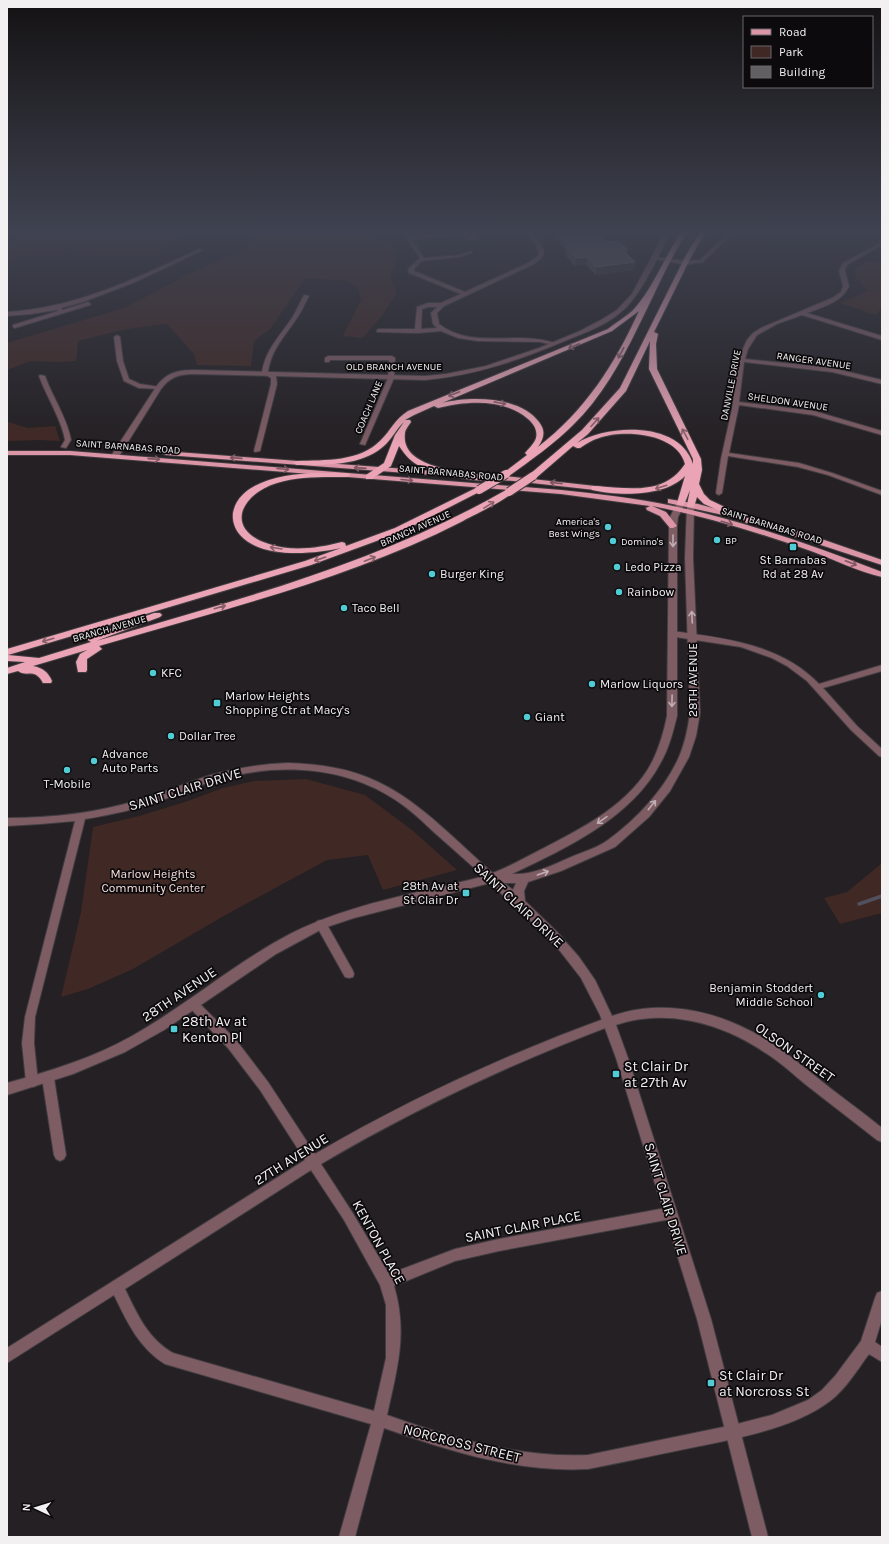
<svg xmlns="http://www.w3.org/2000/svg" width="889" height="1544" font-family="Karla,sans-serif">
  <rect width="100%" height="100%" fill="#242023"/>
  <path fill="#402824" d="M7,230H372L375,237L394,243L397,258L390,276L397,293L382,316L362,338L343,336L361,300L358,288L347,281L306,278L270,329L254,341L251,366L197,365L194,354L167,324C136,326 108,333 78,341L76,361L60,362L30,361L7,370V343L124,308L185,276L239,252L254,240L243,235L177,239L164,242L161,253L149,255L110,256L73,250L32,252L7,262V246L16,244L18,233Z
    M869,261L882,264V307L876,315L840,303L867,291L855,276L856,268Z
    M7,418L8,422L28,428L55,426L60,441L39,440L7,441Z
    M306,779L365,795L412,830L457,870L383,890L368,855L327,860L229,913L133,969L88,989L61,997L81,912L93,827L139,816L185,802L223,788L254,781Z
    M882,863V913L840,924L824,898L847,892Z"/>
  <g fill="none" stroke-linecap="round" stroke-linejoin="round">
    <path stroke="#51505f" stroke-width="3.5" d="M859,904L882,896"/>
    <defs>
      <path id="minor" d="M400,230H404L410,237L468,231L476,233L478,239L470,240L462,234L412,240L424,258L459,255L472,251V253L460,257L422,261L414,269V271L465,292L528,263L539,255L536,245L524,230H529C534,236 549,249 542,257C540,260 535,263 532,265L444,306L437,313L439,324C472,350 517,330 554,343V345L540,342L478,341L458,338L441,331L418,333L377,332V330L379,329H415L417,307L428,303H441L461,294L409,273L408,269L420,258ZM468,233L472,235L473,237H471ZM428,307H437L431,313L433,324L437,328L421,329L422,309Z
        M731,230H736L703,262L685,265L651,258L653,257L685,261L700,260Z
        M882,242V245L847,265L845,271L849,286C842,302 823,307 807,313L882,336V340L802,315L777,324L757,335L748,349L745,359L832,368L882,380V384L832,372L744,362L739,402L814,411L882,431V435L813,415L739,405L729,453L799,463L832,473L882,491V495L828,475L798,467L728,456L722,493L719,495L717,494L716,493L721,459L732,409L739,358L747,340L753,333L761,328L832,298L841,292L843,286L839,271L843,263Z
        M199,249L203,250L133,283L83,302L61,308L63,310L88,302L91,304L90,305L15,328L13,327V325L58,311L57,310L31,314L7,316V312C76,308 137,278 199,249Z
        M304,295L309,296C305,303 302,311 297,318C285,336 271,350 268,372L276,376L277,384L260,451L255,452L254,451L271,384V378L262,373C265,350 280,336 292,318C297,310 300,302 304,295Z
        M117,335L120,337L123,361L129,379L140,384L160,387V389L139,388L124,381L117,361L114,337Z
        M328,356H392L395,358L394,378L365,445L360,444L388,378L389,360H330L329,362H325V358Z
        M40,375L45,376C53,398 67,418 71,440L66,448L61,447L65,440C61,418 47,398 39,376Z
        M672,631C724,638 781,644 819,684L882,665V671L823,688L857,726L882,749V757L879,756L851,730L807,681L787,666L772,658L741,647L669,636L668,634L669,632Z
        M288,763C319,764 350,768 378,782C421,802 459,844 495,875L497,878L495,881L492,882L489,881C471,865 454,850 436,834C423,822 410,809 394,799C341,765 276,763 216,780C197,786 180,794 162,800C137,809 111,815 85,819L35,1017L34,1043L38,1082L36,1086L32,1087L28,1086L26,1082L22,1043L25,1017L75,821L40,824L7,826V818C52,818 96,813 139,800C163,793 186,783 211,775C236,768 262,764 288,763Z
        M321,920L325,921L353,971L354,974L353,977L349,978L345,977L317,927L316,924L317,921Z
        M193,999L197,1001L236,1040L268,1082L315,1154C409,1099 507,1054 609,1017L613,1019L614,1022L613,1025C512,1063 414,1109 321,1164L352,1212L389,1274L455,1249L499,1239L671,1207L675,1209L677,1213L675,1217L671,1219L499,1251L455,1261L394,1286C408,1333 397,1369 387,1415C451,1438 519,1458 588,1455L733,1425L772,1415L808,1400L822,1390L835,1376L861,1341L875,1298L877,1293L882,1291V1319L875,1342L882,1347V1362L869,1354C857,1370 846,1389 830,1401C795,1428 738,1438 695,1447C660,1454 624,1462 588,1469C518,1473 449,1451 384,1428L355,1537H339L371,1424L165,1364C139,1348 127,1322 114,1295L7,1363V1348L305,1160L260,1090L228,1048L189,1007L188,1004L189,1001ZM311,1170L344,1220L380,1285L386,1305V1358L374,1411L173,1353C148,1339 137,1314 125,1289Z
        M48,1073L52,1074L54,1078L66,1155L64,1159L60,1161L56,1159L54,1155L42,1078L44,1074Z"/>
      <path id="tertiary" d="M666,230H672C658,255 642,295 621,312C606,325 585,333 567,340C519,360 477,375 425,380L194,374C179,374 170,377 161,389L118,458H112L111,456L156,387C166,373 177,370 194,370L425,376L446,374L486,366L539,348L580,331L601,320L617,310L632,294Z
        M678,501H684L685,503L678,517L677,526V716C673,732 669,748 661,762C632,818 566,848 512,874C532,875 551,866 569,858C582,852 598,848 608,840C637,819 664,790 679,757C685,743 688,728 690,713L685,558L687,505L688,503H694L693,558L700,713L696,736L689,757L670,791L649,817L615,847L561,871L528,882L524,891L525,901L557,932L579,957L595,980L612,1016C667,997 727,1013 774,1045C788,1054 801,1065 815,1076C837,1094 860,1110 882,1128V1142L877,1140C853,1121 829,1103 805,1084C792,1073 779,1061 764,1052C721,1023 666,1008 616,1025L628,1058L711,1319L768,1537H752L697,1319L616,1058L600,1015L581,978L560,951L537,927L490,883L354,918L324,928L276,954L164,1030L125,1052L73,1074L7,1095V1083C50,1071 93,1058 132,1036C187,1005 236,962 292,933C349,904 419,893 481,877C503,871 522,859 542,849C583,828 632,803 653,760C660,745 664,731 667,716L669,526L670,517ZM504,883H516L513,890Z"/>
      <path id="primary" d="M7,451H70L561,490C598,494 636,498 673,506C744,521 814,546 882,572V577C859,572 833,559 811,551C759,533 706,516 652,506L666,512L677,526L673,528H670L660,516L647,510L646,508L650,506L561,494L70,455H7Z
        M163,451L514,477L604,487L608,489L604,491L514,481L166,455L162,453Z
        M668,499L698,504L754,519L807,534L882,560V565L775,530L723,515L668,503Z"/>
      <path id="trunk" d="M683,230H689C668,260 655,294 638,327C621,362 601,398 573,425C554,444 531,460 509,476H506L502,474L527,455L525,453C529,448 534,444 536,438C538,430 533,423 528,419C504,398 466,401 438,408L434,406L414,415L405,420H410L411,422C409,425 405,430 405,433C400,469 463,471 486,476V480C473,483 428,471 416,464C408,459 404,453 399,446L391,466L372,479H366V475L384,463L395,435L404,422C397,428 393,437 386,444C364,466 327,465 297,465L293,463L297,461C325,460 360,462 381,440C391,430 395,419 408,411L608,329C616,322 628,316 635,308C655,285 665,255 683,230ZM639,311C615,364 585,411 538,447C544,438 546,431 539,422C520,396 470,396 442,403L612,331Z
        M701,230H707L691,257L654,332L658,334L656,344L657,369L701,459L702,470L699,484L704,494L710,500L754,521L753,523H747L704,504L697,497L694,507H688L687,505L690,490L684,505H678L677,503L685,476C665,497 619,496 592,490L591,488L592,486H595C628,488 664,496 685,464C677,433 624,429 599,438C592,440 586,444 580,448H577L573,446L536,478H530V474L582,430L620,388L685,257ZM650,341L649,369L693,459V464C680,421 608,424 577,443L588,434L626,391Z
        M315,473H347L351,475L347,477C324,477 299,476 277,483C240,494 224,530 269,544C292,552 319,548 342,542L345,543L346,546L395,528L476,488H482L483,490L401,532L311,565L8,655L39,658L91,642L86,639L88,637L154,613H160L162,615L160,617L96,641C237,600 377,564 506,490H512L513,492C505,501 473,515 461,522C347,580 220,610 99,646L102,649L87,659V670L86,672H78L76,662L80,654L87,650L33,666C43,668 48,672 52,681L51,683H43C34,667 28,678 18,671L7,674V668L25,662L7,661V649L305,561L341,548C313,554 263,559 241,536C235,530 232,521 233,513C239,480 288,474 315,473Z"/>
    </defs>
    <use href="#minor" stroke="#413d40" stroke-width="2"/>
    <use href="#tertiary" stroke="#413d40" stroke-width="2"/>
    <use href="#primary" stroke="#413d40" stroke-width="2"/>
    <use href="#trunk" stroke="#413d40" stroke-width="2"/>
    <use href="#minor" fill="#7e5c64" fill-rule="evenodd"/>
    <use href="#tertiary" fill="#7e5c64" fill-rule="evenodd"/>
    <use href="#primary" fill="#dc95a7" fill-rule="evenodd"/>
    <use href="#trunk" fill="#eaa4b5" fill-rule="evenodd"/>
    <defs>
      <path id="trunk-bridge" d="M479,490L506,474
        M509,492L533,476"/>
    </defs>
    <use href="#trunk-bridge" stroke="#413d40" stroke-width="10" stroke-linecap="butt"/>
    <use href="#trunk-bridge" stroke="#eaa4b5" stroke-width="8"/>
  </g>
  <path fill="#4f4d51" d="M557,232L607,242L627,255L635,262L634,270L596,275L586,265L575,266L565,255L566,249L557,240Z"/>
  <path fill="#373437" d="M623,250H628L627,258Z
    M587,257L586,265L575,266L576,258Z
    M635,262L634,270L596,275V267Z"/>
  <path fill="#615f62" stroke="#787679" d="M571,230H595L607,242L618,241L628,250H623L635,262L596,267L587,257L576,258L566,247H571L557,232Z"/>
  <defs><path id="oneway-shaft" d="M-6 0H5M1.5-3L5.5 0L1.5 3" fill="none" stroke-width="1.6" stroke-linecap="round" stroke-linejoin="round"/></defs>
  <g stroke="#865f69">
    <use href="#oneway-shaft" transform="translate(574 346) rotate(158)"/>
    <use href="#oneway-shaft" transform="translate(621 353) rotate(118)"/>
    <use href="#oneway-shaft" transform="translate(454 394) rotate(159)"/>
    <use href="#oneway-shaft" transform="translate(500 403) rotate(11)"/>
    <use href="#oneway-shaft" transform="translate(595 422) rotate(-48)"/>
    <use href="#oneway-shaft" transform="translate(685 434) rotate(-118)"/>
    <use href="#oneway-shaft" transform="translate(661 487) rotate(163)"/>
    <use href="#oneway-shaft" transform="translate(489 505) rotate(-31)"/>
    <use href="#oneway-shaft" transform="translate(276 548) rotate(-171)"/>
    <use href="#oneway-shaft" transform="translate(320 559) rotate(161)"/>
    <use href="#oneway-shaft" transform="translate(370 559) rotate(-21)"/>
    <use href="#oneway-shaft" transform="translate(220 607) rotate(-16)"/>
    <use href="#oneway-shaft" transform="translate(48 640) rotate(164)"/>
  </g>
  <g stroke="#7e5661">
    <use href="#oneway-shaft" transform="translate(236 458) rotate(-176)"/>
    <use href="#oneway-shaft" transform="translate(154 459) rotate(4)"/>
    <use href="#oneway-shaft" transform="translate(360 468) rotate(-176)"/>
    <use href="#oneway-shaft" transform="translate(283 469) rotate(5)"/>
    <use href="#oneway-shaft" transform="translate(407 480) rotate(5)"/>
    <use href="#oneway-shaft" transform="translate(556 483) rotate(-174)"/>
    <use href="#oneway-shaft" transform="translate(727 523) rotate(16)"/>
    <use href="#oneway-shaft" transform="translate(851 563) rotate(21)"/>
  </g>
  <g stroke="#beadb2">
    <use href="#oneway-shaft" transform="translate(673 541) rotate(90)"/>
    <use href="#oneway-shaft" transform="translate(692 617) rotate(-93)"/>
    <use href="#oneway-shaft" transform="translate(672 701) rotate(91)"/>
    <use href="#oneway-shaft" transform="translate(652 805) rotate(-51)"/>
    <use href="#oneway-shaft" transform="translate(602 820) rotate(145)"/>
    <use href="#oneway-shaft" transform="translate(543 873) rotate(-19)"/>
  </g>
  <linearGradient id="sky" x2="0" y2="1"><stop stop-color="#141213"/><stop offset="0.52" stop-color="#3f4250"/><stop offset="1" stop-color="#3f4250" stop-opacity="0"/></linearGradient>
  <rect width="889" height="446" fill="url(#sky)"/>
  <g fill="#51ccd4" stroke="#0c0a0c" stroke-width="1.5">
    <circle cx="608" cy="527" r="4"/>
    <circle cx="717" cy="540" r="4"/>
    <circle cx="613" cy="541" r="4"/>
    <rect x="789" y="543" width="8" height="8" rx="2"/>
    <circle cx="617" cy="567" r="4"/>
    <circle cx="432" cy="574" r="4"/>
    <circle cx="619" cy="592" r="4"/>
    <circle cx="344" cy="608" r="4"/>
    <circle cx="153" cy="673" r="4"/>
    <circle cx="592" cy="684" r="4"/>
    <rect x="213" y="699" width="8" height="8" rx="2"/>
    <circle cx="527" cy="717" r="4"/>
    <circle cx="171" cy="736" r="4"/>
    <circle cx="94" cy="761" r="4"/>
    <circle cx="67" cy="770" r="4"/>
    <rect x="462" y="889" width="8" height="8" rx="2"/>
    <circle cx="821" cy="995" r="4"/>
    <rect x="170" y="1025" width="8" height="8" rx="2"/>
    <rect x="612" y="1070" width="8" height="8" rx="2"/>
    <rect x="707" y="1379" width="8" height="8" rx="2"/>
  </g>
  <g text-anchor="middle" stroke-width="3.5" stroke-linejoin="round" paint-order="stroke">
    <g font-size="10" fill="#f2f0f1" stroke="#0c0a0c">
      <text transform="translate(814 360) rotate(8)" y="4">RANGER AVENUE</text>
      <text x="394" y="370">OLD BRANCH AVENUE</text>
      <text transform="translate(730 385) rotate(-79)" y="4">DANVILLE DRIVE</text>
      <text transform="translate(788 401) rotate(8)" y="4">SHELDON AVENUE</text>
      <text transform="translate(368 407) rotate(-67)" y="4">COACH LANE</text>
      <text transform="translate(128 446) rotate(4)" y="4">SAINT BARNABAS ROAD</text>
      <text transform="translate(451 472) rotate(5)" y="4">SAINT BARNABAS ROAD</text>
      <text transform="translate(772 525) rotate(17)" y="4">SAINT BARNABAS ROAD</text>
      <text transform="translate(415 528) rotate(-24)" y="4">BRANCH AVENUE</text>
      <text transform="translate(109 628) rotate(-16)" y="4">BRANCH AVENUE</text>
    </g>
    <g font-size="10" fill="#f2f0f1" stroke="#0c0a0c" text-anchor="start">
      <text x="600" y="525" text-anchor="end">America's<tspan x="600" dy="12">Best Wings</tspan></text>
      <text x="725" y="544">BP</text>
      <text x="621" y="545">Domino's</text>
    </g>
    <g font-size="12" fill="#f2f0f1" stroke="#0c0a0c" text-anchor="start">
      <text x="793" y="564" text-anchor="middle">St Barnabas<tspan x="793" dy="14">Rd at 28 Av</tspan></text>
      <text x="625" y="571">Ledo Pizza</text>
      <text x="440" y="578">Burger King</text>
      <text x="627" y="596">Rainbow</text>
      <text x="352" y="612">Taco Bell</text>
      <text x="161" y="677">KFC</text>
      <text x="600" y="688">Marlow Liquors</text>
      <text x="225" y="700">Marlow Heights<tspan x="225" dy="14">Shopping Ctr at Macy's</tspan></text>
      <text x="535" y="721">Giant</text>
      <text x="179" y="740">Dollar Tree</text>
      <text x="102" y="758">Advance<tspan x="102" dy="14">Auto Parts</tspan></text>
      <text x="67" y="788" text-anchor="middle">T-Mobile</text>
      <text x="458" y="890" text-anchor="end">28th Av at<tspan x="458" dy="14">St Clair Dr</tspan></text>
      <text x="813" y="992" text-anchor="end">Benjamin Stoddert<tspan x="813" dy="14">Middle School</tspan></text>
    </g>
    <g font-size="12" fill="#f2f0f1" stroke="#0c0a0c">
      <text transform="translate(693 680) rotate(-90)" y="4">28TH AVENUE</text>
    </g>
    <g font-size="12" fill="#f7ded9" stroke="#0c0a0c">
      <text x="153" y="878">Marlow Heights<tspan x="153" dy="14">Community Center</tspan></text>
    </g>
    <g font-size="14" fill="#f2f0f1" stroke="#0c0a0c">
      <text transform="translate(185 789) rotate(-17)" y="5">SAINT CLAIR DRIVE</text>
      <text transform="translate(519 905) rotate(43)" y="5">SAINT CLAIR DRIVE</text>
      <text transform="translate(179 994) rotate(-34)" y="5">28TH AVENUE</text>
      <text transform="translate(795 1052) rotate(35)" y="5">OLSON STREET</text>
      <text transform="translate(291 1159) rotate(-32)" y="5">27TH AVENUE</text>
      <text transform="translate(666 1199) rotate(73)" y="5">SAINT CLAIR DRIVE</text>
      <text transform="translate(523 1226) rotate(-11)" y="5">SAINT CLAIR PLACE</text>
      <text transform="translate(379 1242) rotate(61)" y="5">KENTON PLACE</text>
      <text transform="translate(462 1443) rotate(14)" y="5">NORCROSS STREET</text>
    </g>
    <g font-size="14" fill="#f2f0f1" stroke="#0c0a0c" text-anchor="start">
      <text x="182" y="1026">28th Av at<tspan x="182" dy="16">Kenton Pl</tspan></text>
      <text x="624" y="1071">St Clair Dr<tspan x="624" dy="16">at 27th Av</tspan></text>
      <text x="719" y="1380">St Clair Dr<tspan x="719" dy="16">at Norcross St</tspan></text>
    </g>
  </g>
  <rect width="889" height="1544" fill="none" stroke="#f2f0f1" stroke-width="16"/>
  <rect x="743" y="16" width="130" height="72" fill="#0c0a0c" stroke="#686668"/>
  <rect x="751" y="29" width="20" height="6" fill="#dc95a7" stroke="#686668"/>
  <text x="779" y="36" font-size="12" fill="#f2f0f1">Road</text>
  <rect x="751" y="46" width="20" height="12" fill="#402824" stroke="#686668"/>
  <text x="779" y="56" font-size="12" fill="#f2f0f1">Park</text>
  <rect x="751" y="66" width="20" height="12" fill="#615f62" stroke="#686668"/>
  <text x="779" y="76" font-size="12" fill="#f2f0f1">Building</text>
  <g transform="translate(36 1508) rotate(274)" stroke="#0c0a0c" stroke-width="3" paint-order="stroke">
  <path d="M0-3L7 15L0 10L-7 15Z" fill="#f2f0f1"/>
  <text y="-6" font-size="11" font-weight="bold" text-anchor="middle" fill="#f2f0f1">N</text>
  </g>
</svg>
